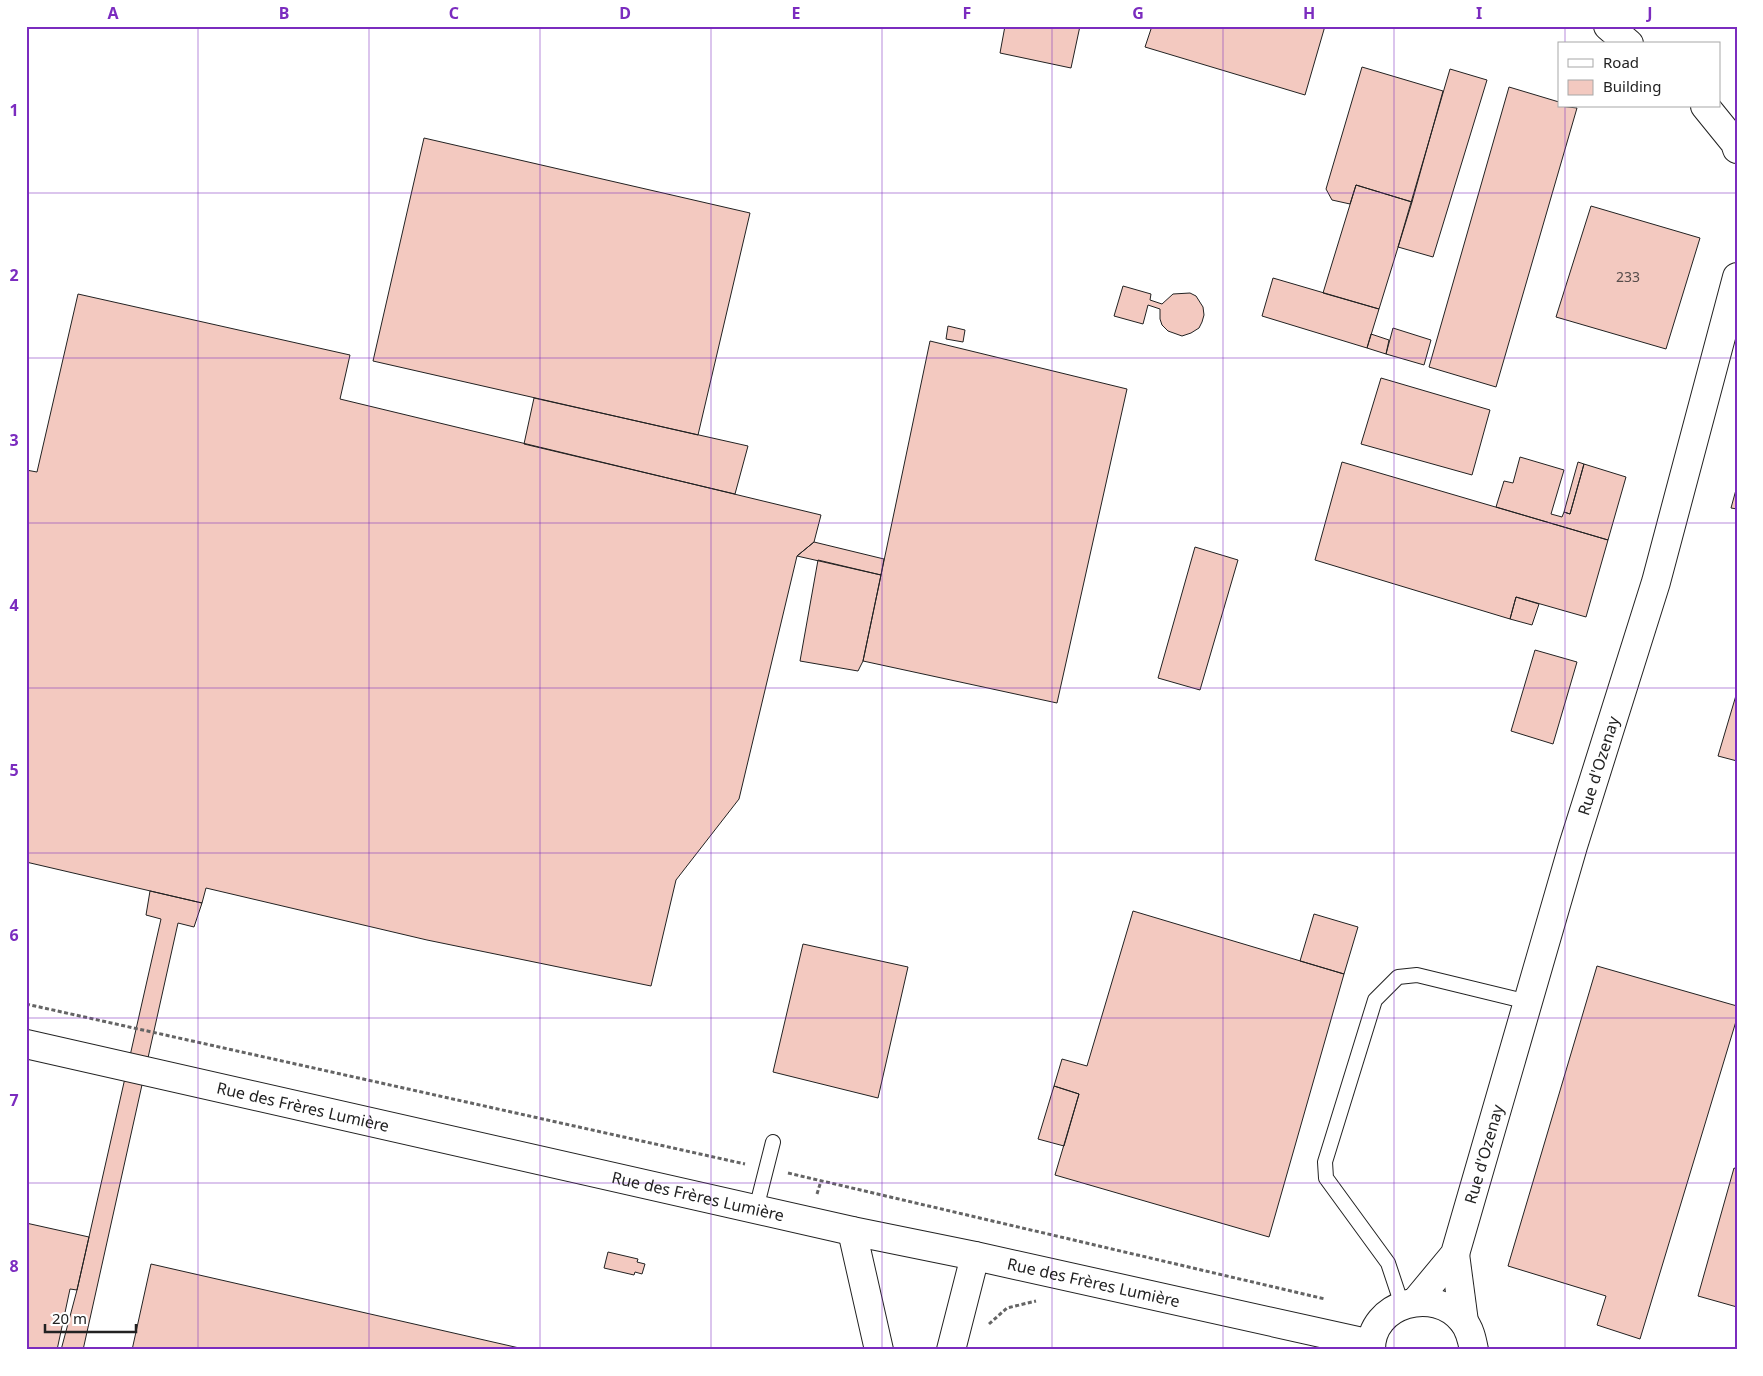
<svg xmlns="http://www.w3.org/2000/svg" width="1763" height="1376" font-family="'Noto Sans',sans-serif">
  <rect width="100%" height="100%" fill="#fff"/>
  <path fill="#f3c9c0" stroke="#222" d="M1005,26H1080L1071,68L1000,53Z
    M1152,26H1325L1305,95L1145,47Z
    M1362,67L1443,91L1412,202L1356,185L1350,204L1332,200L1326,189Z
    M1450,69L1487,80L1433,257L1398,247Z
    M1509,87L1559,102V106L1577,108L1496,387L1429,367Z
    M424,138L750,213L698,435L373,361Z
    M1356,185L1412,202L1379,309L1323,293Z
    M1591,206L1700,238L1666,349L1556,317Z
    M1273,278L1379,309L1367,348L1262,316Z
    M1123,286L1151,294L1150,300L1162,304L1173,294L1190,293L1196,296L1203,307L1204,315L1202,322L1199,328L1191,333L1182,336L1168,331L1162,325L1160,319V309L1148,305L1143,324L1114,316Z
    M78,294L350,355L340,399L821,515L814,542L797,556L739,799L676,880L651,986L427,940L206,888L202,903L26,862V470L37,472Z
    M948,326L965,330L963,342L946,339Z
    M1393,328L1431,340L1424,365L1386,354Z
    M1371,334L1389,340L1386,354L1367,348Z
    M930,341L1127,389L1057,703L863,661Z
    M1381,378L1490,410L1472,475L1361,444Z
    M534,398L748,446L735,494L524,444Z
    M1520,457L1564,470L1551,514L1562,517L1564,512L1570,514L1584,464L1626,477L1608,540L1496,507L1504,481L1513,483Z
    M1342,462L1608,540L1586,617L1516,597L1510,619L1315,560Z
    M1578,462L1584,464L1570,514L1564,512Z
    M1737,486V509L1731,508Z
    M814,542L884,559L881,575L797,556Z
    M1195,547L1238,560L1200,690L1158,678Z
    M818,560L881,575L863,661L858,671L800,661Z
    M1516,597L1539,604L1532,625L1510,619Z
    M1535,650L1577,662L1553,744L1511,731Z
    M1737,692V761L1718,756Z
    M150,891L202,903L194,927L178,923L83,1350H61L77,1290L161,919L146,915Z
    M1133,911L1344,974L1269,1237L1055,1175L1079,1094L1054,1086L1062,1059L1087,1066Z
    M1314,914L1358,927L1344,974L1300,961Z
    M803,944L908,967L878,1098L773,1072Z
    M1597,966L1737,1006V1018L1640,1339L1597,1325L1606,1296L1508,1266Z
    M1054,1086L1079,1094L1064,1146L1038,1139Z
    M1734,1168L1737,1169V1307L1698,1296Z
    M26,1223L89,1237L77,1290L70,1289L57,1350H26Z
    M608,1252L638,1259L637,1262L645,1264L642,1274L635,1272L634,1275L604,1268Z
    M151,1264L528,1350H132Z"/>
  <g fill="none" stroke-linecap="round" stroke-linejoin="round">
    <defs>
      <path id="lane" d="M756,1209L773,1142
        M1402,1305L1388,1263L1326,1178L1325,1162L1375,1000L1398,977L1417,975L1528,1002"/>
      <g id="street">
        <path d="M1608,26L1629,44"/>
        <path d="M1705,106L1735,143L1737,149"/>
        <path id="s1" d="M26,1044L852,1231L975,1256L1371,1344"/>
        <path d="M852,1231L879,1350"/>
        <path d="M1455,1254L1464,1322"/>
        <path id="s2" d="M1416,1301L1455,1254L1573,846L1656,582L1737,277"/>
        <path d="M951,1350L975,1256"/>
        <path d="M1371,1350C1370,1303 1435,1285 1463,1321C1470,1329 1472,1340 1474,1350"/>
      </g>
    </defs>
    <use href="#lane" stroke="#222" stroke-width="16"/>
    <use href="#street" stroke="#222" stroke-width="30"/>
    <path stroke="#646464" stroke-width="3" stroke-dasharray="4 2.5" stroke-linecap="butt" d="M26,1004L745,1164
      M788,1173L1325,1299
      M817,1194L821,1181
      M989,1324L1007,1308L1036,1301"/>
    <use href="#lane" stroke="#fff" stroke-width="14"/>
    <use href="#street" stroke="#fff" stroke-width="28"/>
  </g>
  <path fill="none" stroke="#7b2cbf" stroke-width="1" stroke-opacity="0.55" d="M198,26V1350M369,26V1350M540,26V1350M711,26V1350M882,26V1350M1052,26V1350M1223,26V1350M1394,26V1350M1565,26V44M1565,106V1350M26,193H1737M26,358H1737M26,523H1737M26,688H1737M26,853H1737M26,1018H1737M26,1183H1737"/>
  <g text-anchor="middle" stroke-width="4" stroke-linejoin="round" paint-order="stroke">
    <g font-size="14" fill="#564c4a">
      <text x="1628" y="282">233</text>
    </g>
    <g font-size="16" fill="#222" stroke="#fff">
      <text dy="6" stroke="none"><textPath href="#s2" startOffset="570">Rue d'Ozenay</textPath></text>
      <text dy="6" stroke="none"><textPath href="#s1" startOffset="284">Rue des Frères Lumière</textPath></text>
      <text dy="6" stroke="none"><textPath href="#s2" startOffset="165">Rue d'Ozenay</textPath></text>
      <text dy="6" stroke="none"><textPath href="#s1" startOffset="689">Rue des Frères Lumière</textPath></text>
      <text dy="6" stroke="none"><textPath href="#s1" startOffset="1094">Rue des Frères Lumière</textPath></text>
    </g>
  </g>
  <rect width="1763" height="1376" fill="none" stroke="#ffffff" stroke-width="55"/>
  <rect x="1558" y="42" width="162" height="65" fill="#ffffff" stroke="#a7a7a7"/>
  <rect x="1568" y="59" width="25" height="8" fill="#ffffff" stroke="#a7a7a7"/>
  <text x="1603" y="68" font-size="15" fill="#222222">Road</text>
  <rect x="1568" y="80" width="25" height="15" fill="#f3c9c0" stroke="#a7a7a7"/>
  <text x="1603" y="92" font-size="15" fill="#222222">Building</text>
  <path d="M45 1324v8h91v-8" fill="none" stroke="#222222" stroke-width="2.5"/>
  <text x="52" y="1324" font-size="15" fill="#222222" stroke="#ffffff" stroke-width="4" paint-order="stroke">20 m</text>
  <rect x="28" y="28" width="1708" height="1320" fill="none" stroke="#7b2cbf" stroke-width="2"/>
  <g font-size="16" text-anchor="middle" font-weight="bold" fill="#7b2cbf">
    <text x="113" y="19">A</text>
    <text x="284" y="19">B</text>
    <text x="454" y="19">C</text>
    <text x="625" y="19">D</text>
    <text x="796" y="19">E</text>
    <text x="967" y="19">F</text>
    <text x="1138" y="19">G</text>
    <text x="1309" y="19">H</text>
    <text x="1479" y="19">I</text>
    <text x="1650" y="19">J</text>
    <text x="14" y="116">1</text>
    <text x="14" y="281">2</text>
    <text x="14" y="446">3</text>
    <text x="14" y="611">4</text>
    <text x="14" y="776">5</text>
    <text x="14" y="941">6</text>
    <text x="14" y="1106">7</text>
    <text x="14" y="1272">8</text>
  </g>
</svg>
